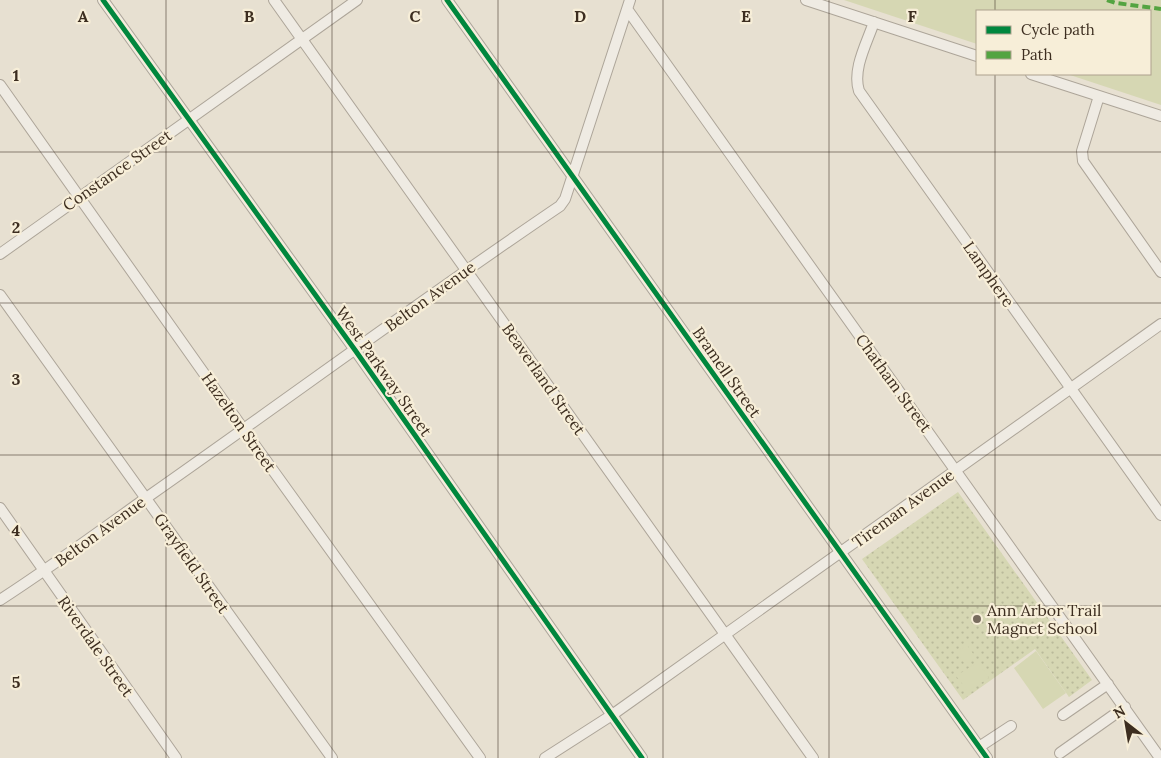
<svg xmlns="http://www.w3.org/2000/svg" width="1161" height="758" font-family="Lora,serif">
  <defs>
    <pattern id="grass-dots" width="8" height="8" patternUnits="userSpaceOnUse" patternTransform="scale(1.25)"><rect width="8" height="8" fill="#d6d7b3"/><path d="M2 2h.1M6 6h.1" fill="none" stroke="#b9b99a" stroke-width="1.8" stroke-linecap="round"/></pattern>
  </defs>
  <rect width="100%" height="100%" fill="#e7e0d1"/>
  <path fill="url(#grass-dots)" d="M958,492L1092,680L1069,697L1035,649L963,700L862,559Z"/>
  <path fill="#d6d7b3" d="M844,0H1161V105L1067,74H1150V11H977V44Z
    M967,645L976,658L965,664L956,652Z
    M1036,651L1066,693L1043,709L1014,668Z
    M978,662L989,678L968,691L956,676Z"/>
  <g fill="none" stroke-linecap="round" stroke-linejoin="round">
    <defs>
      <path id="minor" d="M103,0L355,350L642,758
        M274,0L813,758
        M447,0L987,758
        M806,0L977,56
        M627,9L1160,758
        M874,22C867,43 852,69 859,91L1161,515
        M1031,74L1161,116
        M0,85L244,430L480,758
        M1099,96L1082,151L1083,161L1161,272
        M0,254L357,0
        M0,295L332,758
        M0,508L176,758
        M0,600C51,567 100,531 149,496C286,400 421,300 560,206L565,199L630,0
        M1063,715L1108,684
        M979,747L1011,726
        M1060,753L1125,707
        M545,758L612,715L1161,324"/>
    </defs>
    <use href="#minor" stroke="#ada599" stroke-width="12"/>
    <use href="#minor" stroke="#efebe3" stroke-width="10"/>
    <path stroke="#54a441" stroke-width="4" stroke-dasharray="8 4" stroke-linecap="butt" d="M1107,0L1116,3L1161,9"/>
    <defs>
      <path id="cycleway" d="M103,0L355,350L642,758
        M447,0L987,758"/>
    </defs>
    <use href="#cycleway" stroke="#f7eed8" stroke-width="8"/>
    <use href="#cycleway" stroke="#00873e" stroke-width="5"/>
  </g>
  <path fill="none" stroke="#3d2e20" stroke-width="1" stroke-opacity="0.55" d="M166,0V758M332,0V758M498,0V758M663,0V758M829,0V758M995,0V11M995,74V758M0,152H1161M0,303H1161M0,455H1161M0,606H1161"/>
  <circle fill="#786c5e" stroke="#f7eed8" stroke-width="2" cx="977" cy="619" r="5"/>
  <g text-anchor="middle" stroke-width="4.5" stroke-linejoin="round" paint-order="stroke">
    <g font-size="16" fill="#3d2e20" stroke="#f7eed8">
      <text transform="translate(117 170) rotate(-35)" y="6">Constance Street</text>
      <text transform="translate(989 274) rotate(55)" y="6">Lamphere</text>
      <text transform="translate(430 296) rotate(-36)" y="6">Belton Avenue</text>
      <text transform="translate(384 371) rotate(55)" y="6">West Parkway Street</text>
      <text transform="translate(727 372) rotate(55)" y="6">Bramell Street</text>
      <text transform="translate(544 379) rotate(55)" y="6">Beaverland Street</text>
      <text transform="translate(894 383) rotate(54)" y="6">Chatham Street</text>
      <text transform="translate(239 422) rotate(55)" y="6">Hazelton Street</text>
      <text transform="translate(903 508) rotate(-36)" y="6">Tireman Avenue</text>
      <text transform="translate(100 531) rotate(-36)" y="6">Belton Avenue</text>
      <text transform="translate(192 563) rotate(55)" y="6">Grayfield Street</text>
      <text transform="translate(96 646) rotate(55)" y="6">Riverdale Street</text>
    </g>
    <g font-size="16" fill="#3d2e20" stroke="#f7eed8" text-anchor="start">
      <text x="987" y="616">Ann Arbor Trail<tspan x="987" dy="18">Magnet School</tspan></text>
    </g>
  </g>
  <g font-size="16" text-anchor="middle" font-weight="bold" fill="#3d2e20" stroke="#f7eed8" stroke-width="4.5" stroke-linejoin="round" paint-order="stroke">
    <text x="83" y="22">A</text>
    <text x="249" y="22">B</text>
    <text x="415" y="22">C</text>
    <text x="580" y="22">D</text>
    <text x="746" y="22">E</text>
    <text x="912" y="22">F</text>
    <text x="16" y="81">1</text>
    <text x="16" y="233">2</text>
    <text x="16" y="385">3</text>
    <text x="16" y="536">4</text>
    <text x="16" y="688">5</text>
  </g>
  <rect x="976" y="10" width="175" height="65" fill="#f7eed8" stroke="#ada18e"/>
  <rect x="986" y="26" width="25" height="8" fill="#00873e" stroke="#ada18e"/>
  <text x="1021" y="35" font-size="15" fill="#3d2e20">Cycle path</text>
  <rect x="986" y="51" width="25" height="8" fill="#54a441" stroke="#ada18e"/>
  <text x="1021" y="60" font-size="15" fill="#3d2e20">Path</text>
  <g transform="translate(1126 723) rotate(329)" stroke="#f7eed8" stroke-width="4" paint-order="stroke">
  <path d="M0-4L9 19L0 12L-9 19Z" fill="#3d2e20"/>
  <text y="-8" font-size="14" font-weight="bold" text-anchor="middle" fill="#3d2e20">N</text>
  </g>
</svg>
